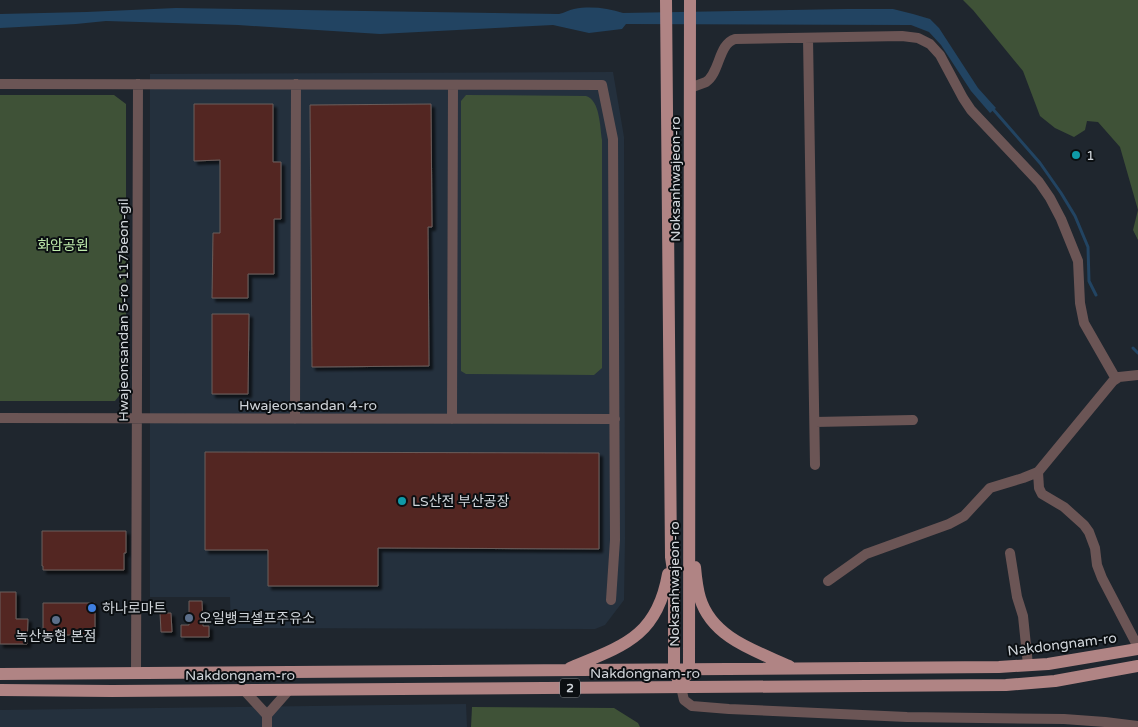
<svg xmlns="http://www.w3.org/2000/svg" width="1138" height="727" font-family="'Varela Round','Noto Sans KR',sans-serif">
  <defs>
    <filter id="shadow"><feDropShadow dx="3.5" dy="3.5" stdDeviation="1" flood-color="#0009"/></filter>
  </defs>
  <rect width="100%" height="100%" fill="#1f262e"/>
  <path fill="#24303d" d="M613,72L624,137L625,539L624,600L605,625L595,629L231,628L230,597H150V74Z
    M466,704L467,727H0V710Z"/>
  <path fill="#3f5237" d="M963,0H1138V240L1133,230L1138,210L1120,147L1098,122L1087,121L1085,130L1074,137L1055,128L1040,116L1023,71L973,10Z
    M0,95H114L126,104V387L115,401H0Z
    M466,95L586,96C600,100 600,127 602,140V368L594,375L466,374L461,371V101Z
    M472,707L614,708L638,723L640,727H471Z"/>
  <path fill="#224462" d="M176,8L559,14C564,13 569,10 574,9C590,6 608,8 623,13L847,9H893L913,14L930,19L939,28L978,88L996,108L990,113L971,91L941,45L929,32L911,25L626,24L622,29L589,33L553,25L380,34L238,25L106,21L76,24L0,28V14L86,12Z"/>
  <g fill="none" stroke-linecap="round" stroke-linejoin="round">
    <path stroke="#224462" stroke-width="3" d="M992,108L1040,163L1061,193L1075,216L1088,247L1089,281L1096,295
      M1133,348L1138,353"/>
  </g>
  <path fill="#532824" stroke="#6a5c5a" filter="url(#shadow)" d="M194,104H273V162H281V219H274V274H248V298H212L213,233H220V160L194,161Z
    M431,104L432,227H428L429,366L312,367L310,105Z
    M212,314H249L248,394H212Z
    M205,452L599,453V549L378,548V586H268V550H205Z
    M42,531H126V553H124V570H43V566H42Z
    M0,592H16V619H28L27,644H0Z
    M189,601H202L203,626H209V637H181V625H189Z
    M43,603H95V633L93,635H43Z
    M160,613H171L172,632H161Z"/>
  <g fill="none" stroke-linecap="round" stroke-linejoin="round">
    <path stroke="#6b5555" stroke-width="10" d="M808,38L815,465
      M0,84L602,85L613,139L615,540L611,600
      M690,88C695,86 701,84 706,82C720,73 718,44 735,39L902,36L918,38L930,44L940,55L963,98L971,110L1039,182L1050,198L1061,219L1078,261L1080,303L1084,323L1116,379
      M0,418L615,419
      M295,419L296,84
      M452,419L453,85
      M815,422L913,420
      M1038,472L1039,488L1042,494L1064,507L1084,525L1089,532L1095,548L1097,565L1102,578L1138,647
      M1010,553L1017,597L1023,616L1028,665
      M828,581L866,554L949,524L964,516L990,488L1023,478L1038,472L1113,381L1119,377L1138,375
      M136,674L138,84
      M681,687L684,700L692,706L729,709L907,717L1064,719L1105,722L1138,726
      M244,690L267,715L289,690
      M267,715V727"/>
    <path stroke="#b08484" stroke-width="12" d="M666,0L671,557L674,577V669L681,687
      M695,567C696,578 697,588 700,598C712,638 756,651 789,666
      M570,668C623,646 657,637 668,574
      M0,674L999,667L1048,664L1138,649
      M686,676L689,669L690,0
      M0,690L112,691L1006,685L1055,681L1138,666"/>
  </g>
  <g fill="#0f9aa8" stroke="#0b0f12" stroke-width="2">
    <circle cx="1076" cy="155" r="5"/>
    <circle cx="402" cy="501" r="5"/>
  </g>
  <circle fill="#3f7fe0" stroke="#0b0f12" stroke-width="2" cx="92" cy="608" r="5"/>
  <g fill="#5c6f8a" stroke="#0b0f12" stroke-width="2">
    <circle cx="189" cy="618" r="5"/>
    <circle cx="56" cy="620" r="5"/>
  </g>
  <g text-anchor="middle" stroke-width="4" stroke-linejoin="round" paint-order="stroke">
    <rect fill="#0b0f12" stroke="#959a9e" stroke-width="1" x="560" y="678.5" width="20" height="19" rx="4"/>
    <g font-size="12" font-weight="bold" fill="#d0d5da">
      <text x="570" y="692">2</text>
    </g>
    <g font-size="14" fill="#d0d5da" stroke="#0b0f12" text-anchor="start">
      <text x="1086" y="160">1</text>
      <text x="412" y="506">LS산전 부산공장</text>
      <text x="102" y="613">하나로마트</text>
      <text x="199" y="623">오일뱅크셀프주유소</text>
      <text x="56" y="641" text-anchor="middle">녹산농협 본점</text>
    </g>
    <g font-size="14" fill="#d0d5da" stroke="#0b0f12">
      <text transform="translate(675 179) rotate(-90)" y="5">Noksanhwajeon-ro</text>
      <text transform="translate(123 310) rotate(-90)" y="5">Hwajeonsandan 5-ro 117beon-gil</text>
      <text x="308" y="410">Hwajeonsandan 4-ro</text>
      <text transform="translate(674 584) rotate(-90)" y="5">Noksanhwajeon-ro</text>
      <text transform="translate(1062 644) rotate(-7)" y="5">Nakdongnam-ro</text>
      <text x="645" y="678">Nakdongnam-ro</text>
      <text x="240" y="680">Nakdongnam-ro</text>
    </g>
    <g font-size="14" fill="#c0ecad" stroke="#0b0f12">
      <text x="63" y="250">화암공원</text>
    </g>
  </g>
</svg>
